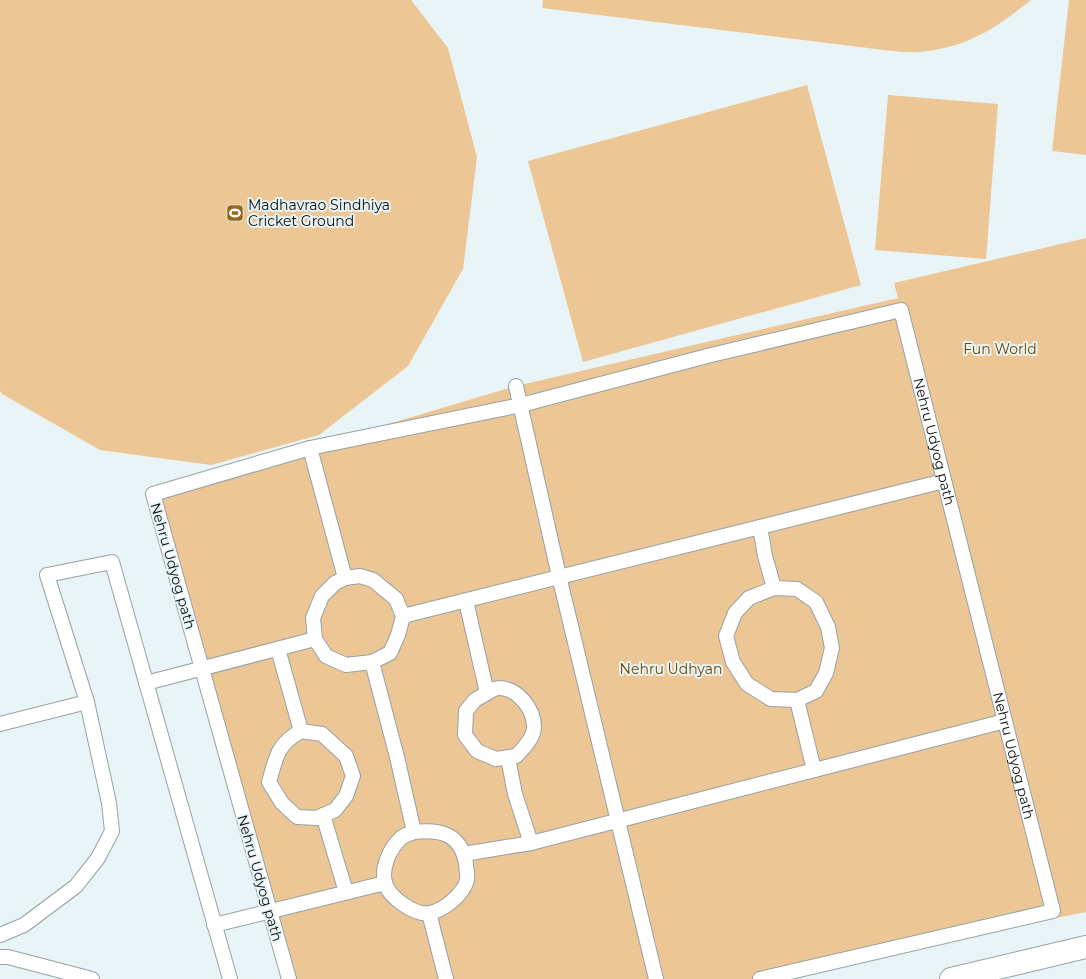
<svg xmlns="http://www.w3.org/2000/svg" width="1086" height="979" font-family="Montserrat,sans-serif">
  <rect width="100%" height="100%" fill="#e8f4f6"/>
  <path fill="#ecc695" d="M0,0H411L448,48L477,157L463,269L408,366L319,435L211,465L100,450L2,394L0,391Z
    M543,0H1031C995,29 968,47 920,52C903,53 885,50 868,48L542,8Z
    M1069,0H1086V155L1052,151Z
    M807,85L861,285L583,362L528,161Z
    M888,95L998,104L986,259L875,250Z
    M1086,238V912L1051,919L1049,912L760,979H289L153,494L516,386L898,298L894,283Z"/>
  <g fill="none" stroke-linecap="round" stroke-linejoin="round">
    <defs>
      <g id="pedestrian">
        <path d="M516,386L559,576L656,979"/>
        <path d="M310,448L345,578L360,576L373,580L396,599L403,616L398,635L390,653L372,662L346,665L326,656L315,639L313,618L322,596L335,583L345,578"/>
        <path d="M760,527L765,556L774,588L797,589L816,602L828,627L832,648L826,673L816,691L797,700L771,699L747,684L733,662L726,636L735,613L749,598L774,588"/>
        <path d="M466,601L487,693C490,691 495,688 499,688C518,688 534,709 534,727C534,738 523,749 516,756L496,759L477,751L465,735L466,711L475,700L487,693"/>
        <path d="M403,616L944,481"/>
        <path d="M278,649L301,731C277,744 276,758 269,782L282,803L297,817L317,818L335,810L346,796L353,776L346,756L322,734L301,731"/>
        <path d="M372,662L397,757L414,832C441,829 461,834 466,864C466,869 468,875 467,880C465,888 458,896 451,902C445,907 438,911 430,913C415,916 388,897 385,882C381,868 390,848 401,838C404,835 410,834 414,832"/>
        <path d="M146,683L315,639"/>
        <path d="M797,700L814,770"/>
        <path d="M0,724L87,702"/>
        <path d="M508,758L515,794L531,843"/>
        <path d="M323,815L346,892"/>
        <path d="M464,854L531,843L1005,721"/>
        <path d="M429,913L446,979"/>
        <path d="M214,925L385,883"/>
        <path d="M0,935L24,925L76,886L98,858L112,831L109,803L87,702L47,575L112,562L230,979"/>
        <path d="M0,957H8L92,979"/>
        <path id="s1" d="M289,979L153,494L310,448L521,405L711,355L901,310L1053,911L760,979"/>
      </g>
      <path id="primary" d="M951,979L1086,947"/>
    </defs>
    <use href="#pedestrian" stroke="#97a2a3" stroke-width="16"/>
    <use href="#primary" stroke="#97a2a3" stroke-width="24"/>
    <use href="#pedestrian" stroke="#fff" stroke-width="14"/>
    <use href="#primary" stroke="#fff" stroke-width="22"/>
  </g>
  <defs>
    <symbol id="stadium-square" viewBox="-11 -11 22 22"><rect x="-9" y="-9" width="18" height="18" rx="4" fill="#986719" stroke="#e8f4f6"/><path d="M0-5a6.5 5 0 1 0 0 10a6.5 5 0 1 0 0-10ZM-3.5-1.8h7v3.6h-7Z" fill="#fff"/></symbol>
  </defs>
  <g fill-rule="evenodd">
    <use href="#stadium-square" x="225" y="203" width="20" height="20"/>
  </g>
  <g text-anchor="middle" stroke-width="4" stroke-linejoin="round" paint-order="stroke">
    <g font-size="14" fill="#0a0e0e" stroke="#e8f4f6" text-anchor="start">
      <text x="248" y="210">Madhavrao Sindhiya<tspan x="248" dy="16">Cricket Ground</tspan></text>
    </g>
    <g font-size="14" fill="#6c4603" stroke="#e8f4f6">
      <text x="1000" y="354">Fun World</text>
      <text x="671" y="674">Nehru Udhyan</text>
    </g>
    <g font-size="14" fill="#0a0e0e" stroke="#e8f4f6">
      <text dy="5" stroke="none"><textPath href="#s1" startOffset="1410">Nehru Udyog path</textPath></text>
      <text transform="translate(173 566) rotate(74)" y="5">Nehru Udyog path</text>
      <text dy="5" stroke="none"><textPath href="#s1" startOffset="1734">Nehru Udyog path</textPath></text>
      <text transform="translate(260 878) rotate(74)" y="5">Nehru Udyog path</text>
    </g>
  </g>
</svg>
